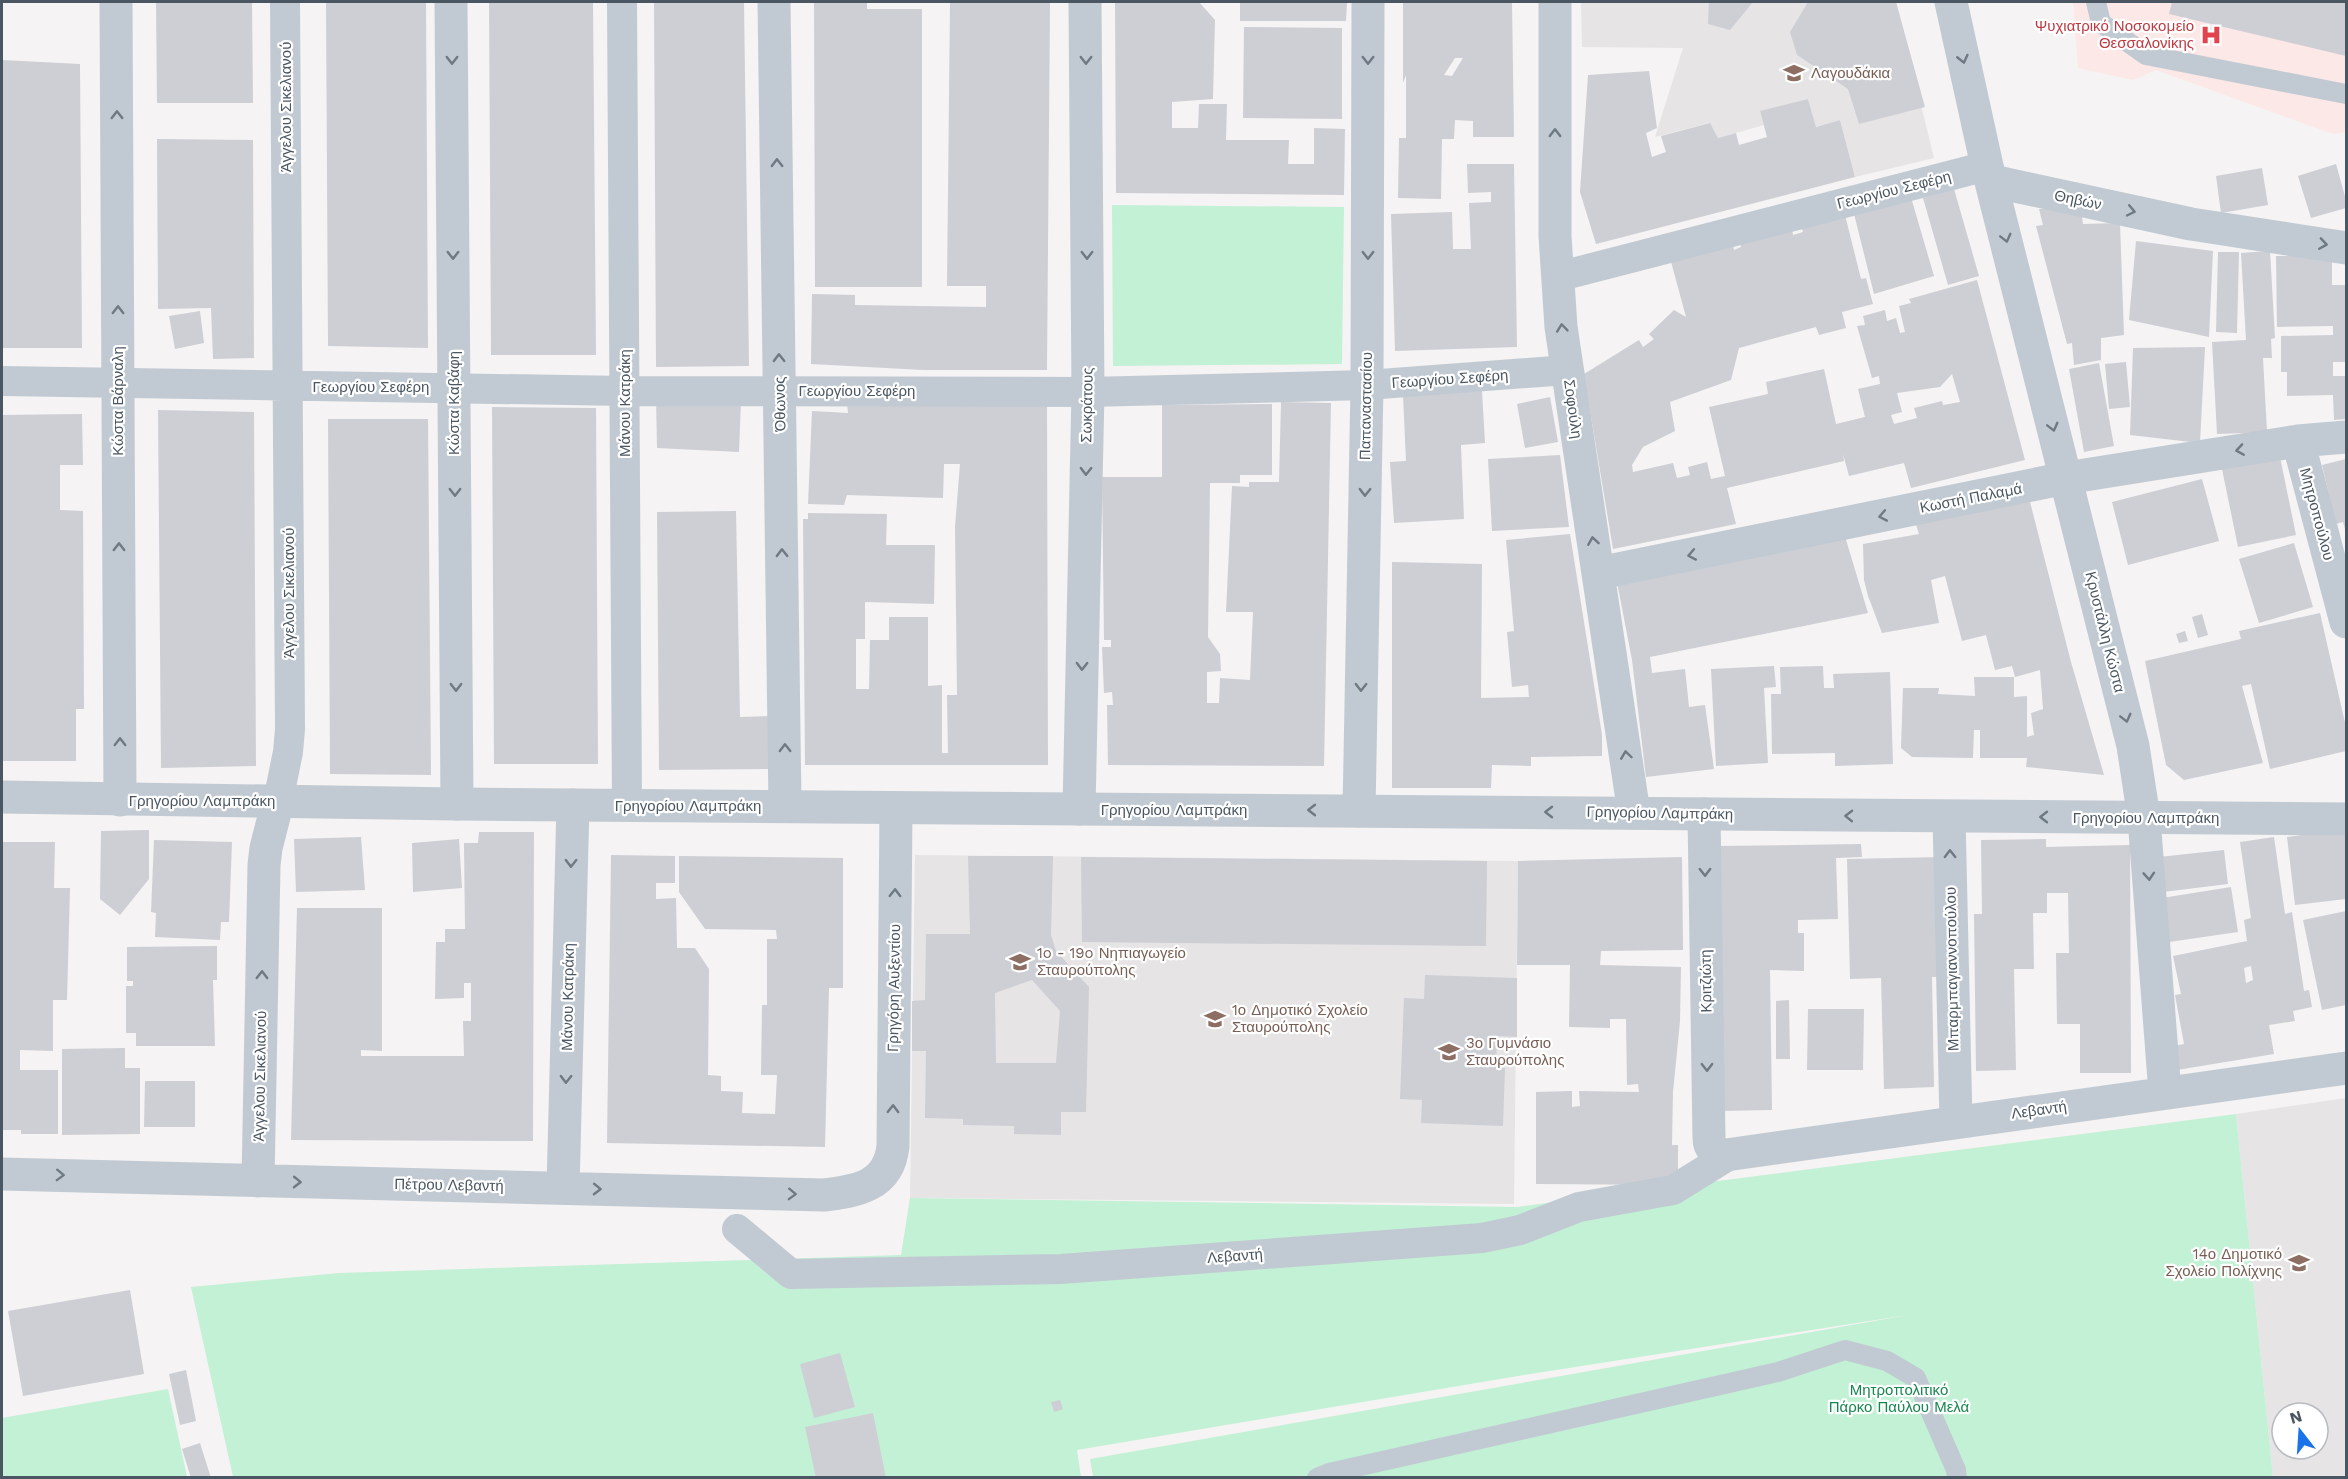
<svg xmlns="http://www.w3.org/2000/svg" width="2348" height="1479" font-family="'Work Sans',sans-serif">
  <rect width="100%" height="100%" fill="#f5f3f3"/>
  <path fill="#e6e4e5" fill-rule="evenodd" d="M1581,2H1896L1934,158L1855,177L1840,120L1816,127L1808,99L1760,112L1764,125L1718,138L1709,123L1655,137L1683,48L1582,47Z
    M915,855L1518,861L1514,1204L910,1198Z
    M2346,1098V1477H2273L2236,1114ZM2282,1413H2318V1449H2282Z"/>
  <path fill="#fce8e6" d="M2073,2H2346V132L2333,134L2156,70L2133,80L2078,68Z"/>
  <path fill="#c3f1d5" d="M1112,205L1344,207L1342,364L1113,366Z
    M2236,1114L2273,1477H1093L1090,1459L1908,1315L1524,1375L1077,1450L1081,1477H233L191,1287L339,1273L901,1255L910,1198L1517,1207Z
    M168,1389L187,1477H2V1418Z"/>
  <path fill="#cdcfd5" fill-rule="evenodd" d="M156,2H252L253,103H157Z
    M326,2H426L428,348L328,346Z
    M489,2H593L596,355H491Z
    M654,2H744L749,366L656,367Z
    M814,2H867V9H922V287H815Z
    M950,2H1050L1047,370H923L811,364L812,294L855,295V305L986,307V286H947Z
    M1115,2H1199L1215,20L1213,99L1172,102V128H1198L1199,104H1227L1226,140H1289L1288,164H1314V128L1345,129L1344,195L1116,193Z
    M1240,2H1347L1346,21H1240Z
    M1403,2H1512L1514,137H1473V121L1455,120L1454,139H1442L1441,199L1398,198L1399,138H1406V75L1403,83ZM1455,58H1463L1452,76L1444,75Z
    M1709,2H1753L1730,30L1708,24Z
    M1808,2H1896L1925,107L1859,124L1848,89L1797,55L1790,32Z
    M2172,2H2346V56L2169,14Z
    M1244,27L1342,28V119L1243,118Z
    M2,60L80,64L82,348H2Z
    M1649,71L1657,128L1646,133L1652,157L1666,152L1661,136L1710,123L1718,138L1736,133L1739,145L1767,137L1760,111L1808,99L1816,127L1840,120L1855,177L1596,244L1580,192L1588,75Z
    M157,139L253,140L254,358L213,359L211,308L158,309Z
    M1467,164H1514L1517,347L1395,351L1391,214L1452,212L1453,249H1471L1469,203L1491,202V192L1468,193Z
    M2336,164L2346,200V208L2311,218L2298,176Z
    M2262,168L2268,205L2221,213L2216,176Z
    M1954,189L1979,276L1948,285L1923,198Z
    M1910,194L1934,276L1874,294L1853,210Z
    M2039,209H2081L2083,224L2120,223L2124,335L2101,338V360L2074,365L2072,343L2067,344L2036,226L2043,225Z
    M1845,215L1861,279L1866,278L1873,304L1842,312L1846,328L1819,335L1816,327L1739,348L1731,380L1670,402L1675,431L1643,447L1632,465L1633,472L1673,463L1677,478L1690,475L1688,467L1707,462L1711,479L1725,476L1709,407L1768,394L1766,382L1824,369L1836,424L1865,417L1858,389L1880,384L1879,376L1872,378L1857,326L1865,325L1863,316L1885,310L1887,321L1896,318L1900,333L1905,332L1899,306L1911,303L1909,299L1977,280L2025,460L1911,488L1904,463L1849,476L1843,454L1844,461L1727,488L1736,524L1613,549L1584,374L1639,340L1643,347L1654,339L1649,334L1674,310L1686,317L1670,258L1732,241L1734,250L1741,247L1739,238L1791,224L1793,235L1803,232L1801,226ZM1952,374L1960,402L1943,405L1942,401L1914,408L1917,418L1894,424L1891,415L1902,412L1897,393L1940,387Z
    M2136,241L2213,251L2209,337L2129,320Z
    M2270,251L2275,338L2271,339L2272,358H2263L2267,432L2217,434L2212,342L2246,340L2241,253Z
    M2218,252H2239L2237,333L2216,332Z
    M2276,256H2332V285H2346V362H2333V376H2346V419L2334,420L2333,395L2287,396V372H2281V336L2333,335V326L2277,327Z
    M200,311L204,343L175,349L169,316Z
    M2205,347L2200,443L2130,435L2133,348Z
    M2126,362L2130,407L2109,409L2105,364Z
    M2099,363L2114,446L2084,452L2069,369Z
    M1482,391L1485,443L1461,445L1464,519L1394,523L1390,462L1406,461L1403,395Z
    M656,397L741,400L739,452L657,448Z
    M1550,397L1558,442L1525,448L1517,404Z
    M1281,402L1331,403L1324,766L1108,765L1107,705H1113L1112,692L1104,693L1102,647H1111V640H1104L1102,477H1162V405L1272,404V475H1240V483H1210L1208,637L1220,654L1221,671L1207,672V703H1219L1220,678L1250,680L1253,612H1226L1232,486L1249,487V482H1279Z
    M847,403L1047,406L1048,765H805L803,519H808V513L887,514L886,545H935L934,604L865,602V639H856V689H869L870,640H889V617H928V686L942,685V753H948L947,695H957L955,527L960,464H944L943,498L847,495L844,505L808,504L812,411L848,413Z
    M492,407L596,408L598,764H494Z
    M158,410L254,412L256,766L161,768Z
    M82,414L83,465H60V510L83,511L84,709H76V761H2V415Z
    M328,419H428L431,775L330,774Z
    M1560,455L1569,527L1492,531L1488,459Z
    M2280,457L2296,535L2238,547L2222,469Z
    M2346,459V533L2343,522L2336,524L2322,465Z
    M2202,479L2219,541L2128,565L2112,502Z
    M2028,494L2071,662L2104,775L2026,767L2027,758H1980V730H1974L1973,758L1912,757L1901,748L1903,688H1939L1938,694L1975,696L1974,677H2014V697L2027,696V737L2034,735L2031,713L2043,709L2040,670L2015,677L2012,666L1995,670L1986,635L1962,641L1945,576L1931,580L1939,623L1882,633L1868,596L1864,580L1863,544L1919,534L1914,518Z
    M736,511L740,717L773,716V769L659,770L657,512Z
    M1844,533L1868,613L1650,657L1652,673L1685,669L1689,707L1705,705L1714,769L1646,777L1632,660L1616,577Z
    M1570,534L1602,735V756L1531,757V766L1492,765L1491,788H1392V562L1482,564L1481,698L1529,697L1528,685L1512,687L1507,632L1514,631L1506,540Z
    M2294,543L2313,607L2259,623L2239,559Z
    M2320,613L2346,727V751L2270,769L2251,684L2242,686L2263,763L2184,780L2166,765L2145,661L2241,639L2239,631Z
    M2202,614L2208,635L2198,638L2192,617Z
    M2185,631L2188,641L2179,643L2176,634Z
    M1774,666L1776,687L1764,688L1768,763L1716,766L1711,669Z
    M1823,666L1824,688H1834L1833,674L1890,672L1893,764L1835,766V753L1772,754L1771,694H1781L1780,667Z
    M2346,829V899L2295,905L2287,837Z
    M149,830V879L120,915L100,899L101,831Z
    M479,832H534L533,1141L291,1140L297,908H382V1051L361,1050V1056H464L463,1021H471V983H464V998L435,999L436,942H445V929H465L464,843H478Z
    M361,837L365,890L296,892L294,839Z
    M2274,837L2285,914L2292,912L2304,991L2309,990L2312,1007L2293,1011L2295,1021L2269,1025L2274,1054L2177,1070L2173,1046L2184,1044L2175,995L2181,994L2173,956L2247,941L2244,920L2251,918L2240,842ZM2251,966L2253,980L2246,983L2244,968Z
    M459,839L462,888L413,892L412,843Z
    M2046,839V847L2130,845L2131,1073H2080V1024H2057L2056,953H2069L2068,893H2047V913H2033L2034,969H2014L2016,1070L1976,1071L1974,914H1982L1981,840Z
    M154,840L232,842L229,922H221L220,940L155,937L156,913L151,912Z
    M2,842H55L54,888H70L67,1000H53V1051L20,1050V1070H58V1134H21V1130H2Z
    M1861,844L1862,857L1836,858L1838,919L1798,920V933H1804V971L1770,970L1772,1110L1721,1111L1719,846Z
    M2224,850L2228,884L2163,892L2159,857Z
    M611,855L675,856V883H656V899L676,898L677,948H695L709,969L708,1075L721,1076V1091L743,1092L742,1113L775,1114L777,1075H761L762,1005H767V939H777L776,930L705,929L679,892V856L843,858V988H829L825,1147L607,1143Z
    M968,856H1053L1051,935L1056,951L1089,987L1086,1112H1061V1135L1014,1134V1126L963,1125V1119L925,1118L926,1051H912V1001L925,1000L926,934H970ZM1032,980L1060,1011L1056,1063H996L995,993Z
    M1081,857L1487,861L1486,946L1082,942Z
    M1682,857L1683,950L1601,951L1600,965L1681,967L1680,1021L1673,1092L1672,1145H1678V1185L1536,1184V1092L1572,1091V1107L1580,1106L1579,1091L1639,1092L1638,1084L1627,1085L1626,1019H1610V1028L1569,1027L1570,965H1517L1518,861Z
    M1942,857L1945,977H1932L1934,1087L1884,1089L1881,978L1850,979L1847,859Z
    M2231,887L2238,932L2169,942L2162,898Z
    M2346,911V1005L2322,1010L2303,920Z
    M217,946V980H213L215,1046H136V1033H126V986H133V981H127V947Z
    M1425,975L1517,978V1037L1497,1036L1496,1067L1505,1068L1503,1126L1421,1123L1422,1100L1400,1099L1404,998L1424,999Z
    M1789,1000L1790,1059H1776V1001Z
    M1808,1009H1864L1863,1070H1807Z
    M125,1048V1068H140V1134L62,1135V1049Z
    M145,1081H195V1127H144Z
    M130,1290L144,1374L23,1396L8,1311Z
    M840,1353L855,1407L814,1418L800,1364Z
    M186,1370L196,1421L180,1425L169,1374Z
    M1060,1400L1063,1409L1054,1412L1051,1402Z
    M873,1413L886,1478H816L805,1427Z
    M200,1443L211,1478H191L182,1449Z"/>
  <g fill="none" stroke-linecap="round" stroke-linejoin="round">
    <path stroke="#c1cad2" stroke-width="20" d="M2096,2L2101,23L2146,55L2346,94
      M1317,1478L1329,1473L1778,1372L1845,1350L1887,1361L1916,1378L1956,1470L1957,1478"/>
    <path stroke="#c1cad2" stroke-width="30" d="M622,2L627,805
      M1557,277L1987,166
      M2,381L625,391L1088,392L1367,385L1567,370
      M278,801L288,752L290,729L285,2
      M737,1229L791,1274L1061,1269L1482,1238L1520,1230L1579,1207L1673,1190L1731,1154"/>
    <path stroke="#c1cad2" stroke-width="33" d="M116,2L120,800
      M451,2L457,804
      M774,2L785,806
      M1555,2V236L1561,327L1634,813
      M1992,181L2191,224L2346,248
      M2298,441L2346,622
      M1599,573L2066,478L2298,441L2346,437
      M1079,809L1088,392L1085,2
      M1359,811L1367,385L1368,2
      M1704,814L1709,1138C1709,1148 1715,1154 1726,1155L2346,1068
      M1949,817L1956,1122
      M2144,818L2165,1093
      M2,1174L824,1195C857,1191 889,1186 893,1146L896,808
      M258,1181L264,865L266,848L278,801
      M563,1188L573,805"/>
    <path stroke="#c1cad2" stroke-width="33" d="M1951,2L1987,166L2133,746L2144,818
      M2,797L457,804L2346,819"/>
  </g>
  <defs><path id="oneway-chevron" d="M-2-3.5L2.5 0L-2 3.5" fill="none" stroke-width="1.6" stroke-linecap="round" stroke-linejoin="round" transform="scale(1.5)"/></defs>
  <g stroke="#6e7983">
    <use href="#oneway-chevron" transform="translate(1963 59) rotate(77)"/>
    <use href="#oneway-chevron" transform="translate(452 60) rotate(90)"/>
    <use href="#oneway-chevron" transform="translate(1086 60) rotate(90)"/>
    <use href="#oneway-chevron" transform="translate(1368 60) rotate(90)"/>
    <use href="#oneway-chevron" transform="translate(117 115) rotate(-90)"/>
    <use href="#oneway-chevron" transform="translate(1555 133) rotate(-90)"/>
    <use href="#oneway-chevron" transform="translate(777 163) rotate(-91)"/>
    <use href="#oneway-chevron" transform="translate(2131 211) rotate(12)"/>
    <use href="#oneway-chevron" transform="translate(2006 238) rotate(76)"/>
    <use href="#oneway-chevron" transform="translate(2323 244) rotate(9)"/>
    <use href="#oneway-chevron" transform="translate(453 255) rotate(90)"/>
    <use href="#oneway-chevron" transform="translate(1087 255) rotate(90)"/>
    <use href="#oneway-chevron" transform="translate(1368 255) rotate(90)"/>
    <use href="#oneway-chevron" transform="translate(118 310) rotate(-90)"/>
    <use href="#oneway-chevron" transform="translate(1562 328) rotate(-96)"/>
    <use href="#oneway-chevron" transform="translate(779 358) rotate(-91)"/>
    <use href="#oneway-chevron" transform="translate(2053 427) rotate(76)"/>
    <use href="#oneway-chevron" transform="translate(2240 450) rotate(171)"/>
    <use href="#oneway-chevron" transform="translate(1086 471) rotate(91)"/>
    <use href="#oneway-chevron" transform="translate(455 492) rotate(90)"/>
    <use href="#oneway-chevron" transform="translate(1365 492) rotate(91)"/>
    <use href="#oneway-chevron" transform="translate(1883 516) rotate(169)"/>
    <use href="#oneway-chevron" transform="translate(1593 541) rotate(-99)"/>
    <use href="#oneway-chevron" transform="translate(119 547) rotate(-90)"/>
    <use href="#oneway-chevron" transform="translate(782 553) rotate(-91)"/>
    <use href="#oneway-chevron" transform="translate(1692 555) rotate(169)"/>
    <use href="#oneway-chevron" transform="translate(1082 666) rotate(91)"/>
    <use href="#oneway-chevron" transform="translate(456 687) rotate(90)"/>
    <use href="#oneway-chevron" transform="translate(1361 687) rotate(91)"/>
    <use href="#oneway-chevron" transform="translate(2126 718) rotate(76)"/>
    <use href="#oneway-chevron" transform="translate(120 742) rotate(-90)"/>
    <use href="#oneway-chevron" transform="translate(785 748) rotate(-91)"/>
    <use href="#oneway-chevron" transform="translate(1626 755) rotate(-98)"/>
    <use href="#oneway-chevron" transform="translate(1312 810) rotate(-180)"/>
    <use href="#oneway-chevron" transform="translate(1549 812) rotate(-180)"/>
    <use href="#oneway-chevron" transform="translate(1849 816) rotate(-179)"/>
    <use href="#oneway-chevron" transform="translate(2044 817) rotate(-180)"/>
    <use href="#oneway-chevron" transform="translate(1950 854) rotate(-91)"/>
    <use href="#oneway-chevron" transform="translate(571 863) rotate(91)"/>
    <use href="#oneway-chevron" transform="translate(1705 872) rotate(89)"/>
    <use href="#oneway-chevron" transform="translate(2149 876) rotate(86)"/>
    <use href="#oneway-chevron" transform="translate(895 893) rotate(-89)"/>
    <use href="#oneway-chevron" transform="translate(262 975) rotate(-89)"/>
    <use href="#oneway-chevron" transform="translate(1707 1067) rotate(89)"/>
    <use href="#oneway-chevron" transform="translate(566 1079) rotate(91)"/>
    <use href="#oneway-chevron" transform="translate(893 1109) rotate(-89)"/>
    <use href="#oneway-chevron" transform="translate(60 1175) rotate(2)"/>
    <use href="#oneway-chevron" transform="translate(297 1182) rotate(1)"/>
    <use href="#oneway-chevron" transform="translate(597 1189) rotate(1)"/>
    <use href="#oneway-chevron" transform="translate(792 1194) rotate(2)"/>
  </g>
  <defs>
    <symbol id="hospital-bare" viewBox="-9 -9 18 18"><path d="M-5-5h3v3.5h4V-5h3V5h-3V1.5h-4V5h-3Z" fill="#e0444e" stroke="#fff" stroke-width="2.5" paint-order="stroke"/></symbol>
    <symbol id="school-bare" viewBox="-9 -9 18 18"><path d="M0-5L7-2L0 1L-7-2ZM-4 1L0 2.5L4 1V4Q0 6-4 4Z" fill="#8d6e63" stroke="#fff" stroke-width="2.5" paint-order="stroke"/></symbol>
  </defs>
  <g fill-rule="evenodd">
    <use href="#hospital-bare" x="2196" y="20" width="30" height="30"/>
    <use href="#school-bare" x="1779" y="58" width="30" height="30"/>
    <use href="#school-bare" x="1005" y="947" width="30" height="30"/>
    <use href="#school-bare" x="1200" y="1004" width="30" height="30"/>
    <use href="#school-bare" x="1434" y="1037" width="30" height="30"/>
    <use href="#school-bare" x="2284" y="1248" width="30" height="30"/>
  </g>
  <g text-anchor="middle" stroke-width="4.5" stroke-linejoin="round" paint-order="stroke">
    <g font-size="15" fill="#be3a42" stroke="#fff" text-anchor="end">
      <text x="2194" y="31">Ψυχιατρικό Νοσοκομείο<tspan x="2194" dy="17">Θεσσαλονίκης</tspan></text>
    </g>
    <g font-size="15" fill="#785e54" stroke="#fff" text-anchor="start">
      <text x="1811" y="78">Λαγουδάκια</text>
      <text x="1037" y="958">1o - 19o Νηπιαγωγείο<tspan x="1037" dy="17">Σταυρούπολης</tspan></text>
      <text x="1232" y="1015">1ο Δημοτικό Σχολείο<tspan x="1232" dy="17">Σταυρούπολης</tspan></text>
      <text x="1466" y="1048">3ο Γυμνάσιο<tspan x="1466" dy="17">Σταυρούπολης</tspan></text>
      <text x="2282" y="1259" text-anchor="end">14ο Δημοτικό<tspan x="2282" dy="17">Σχολείο Πολίχνης</tspan></text>
    </g>
    <g font-size="15" fill="#4a5661" stroke="#fff">
      <text transform="translate(286 107) rotate(-90)" y="5">Άγγελου Σικελιανού</text>
      <text transform="translate(1894 190) rotate(-14)" y="5">Γεωργίου Σεφέρη</text>
      <text transform="translate(2078 200) rotate(12)" y="5">Θηβών</text>
      <text transform="translate(1450 379) rotate(-4)" y="5">Γεωργίου Σεφέρη</text>
      <text x="371" y="392">Γεωργίου Σεφέρη</text>
      <text x="857" y="396">Γεωργίου Σεφέρη</text>
      <text transform="translate(118 401) rotate(-90)" y="5">Κώστα Βάρναλη</text>
      <text transform="translate(454 403) rotate(-90)" y="5">Κώστα Καβάφη</text>
      <text transform="translate(625 403) rotate(-90)" y="5">Μάνου Κατράκη</text>
      <text transform="translate(780 404) rotate(-91)" y="5">Όθωνος</text>
      <text transform="translate(1087 405) rotate(-89)" y="5">Σωκράτους</text>
      <text transform="translate(1366 406) rotate(-89)" y="5">Παπαναστασίου</text>
      <text transform="translate(1573 409) rotate(82)" y="5">Σοφούλη</text>
      <text transform="translate(1971 498) rotate(-11)" y="5">Κωστή Παλαμά</text>
      <text transform="translate(2317 514) rotate(75)" y="5">Μητροπούλου</text>
      <text transform="translate(289 593) rotate(-90)" y="5">Άγγελου Σικελιανού</text>
      <text transform="translate(2105 632) rotate(76)" y="5">Κρυστάλλη Κώστα</text>
      <text x="202" y="806">Γρηγορίου Λαμπράκη</text>
      <text x="688" y="811">Γρηγορίου Λαμπράκη</text>
      <text x="1174" y="815">Γρηγορίου Λαμπράκη</text>
      <text transform="translate(1660 813) rotate(1)" y="5">Γρηγορίου Λαμπράκη</text>
      <text x="2146" y="823">Γρηγορίου Λαμπράκη</text>
      <text transform="translate(1952 969) rotate(-91)" y="5">Μπαρμπαγιαννοπούλου</text>
      <text transform="translate(1706 981) rotate(-91)" y="5">Κριτζιώτη</text>
      <text transform="translate(894 988) rotate(-89)" y="5">Γρηγόρη Αυξεντίου</text>
      <text transform="translate(568 997) rotate(-89)" y="5">Μάνου Κατράκη</text>
      <text transform="translate(260 1076) rotate(-89)" y="5">Άγγελου Σικελιανού</text>
      <text transform="translate(2039 1110) rotate(-8)" y="5">Λεβαντή</text>
      <text transform="translate(449 1185) rotate(1)" y="5">Πέτρου Λεβαντή</text>
      <text transform="translate(1235 1256) rotate(-4)" y="5">Λεβαντή</text>
    </g>
    <g font-size="15" fill="#17864f" stroke="#fff">
      <text x="1899" y="1395">Μητροπολιτικό<tspan x="1899" dy="17">Πάρκο Παύλου Μελά</tspan></text>
    </g>
  </g>
  <rect width="2348" height="1479" fill="none" stroke="#4a5661" stroke-width="6"/>
  <g transform="translate(2300 1431) rotate(343)"><circle r="28" fill="#ffffff" stroke="#b7bbc0" stroke-width="1.5"/>
  <path d="M0-4.5L10 22L0 15L-10 22Z" fill="#1a73e8"/>
  <text y="-9" font-size="16" font-weight="bold" text-anchor="middle" fill="#4a5661">N</text>
  </g>
</svg>
